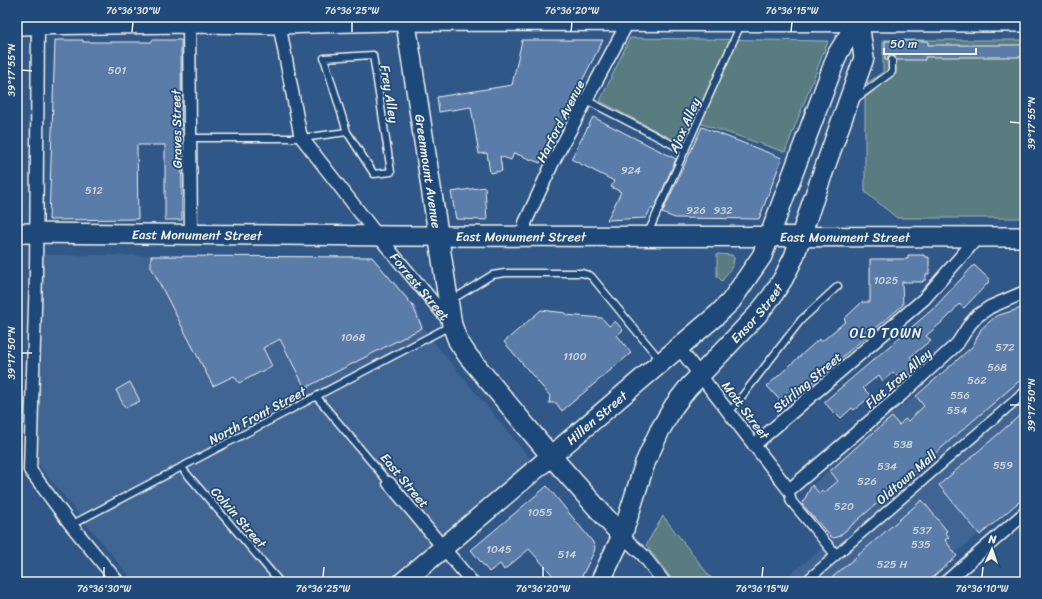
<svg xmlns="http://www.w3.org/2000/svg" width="1042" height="599" font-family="Sriracha,sans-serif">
  <rect width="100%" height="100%" fill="#2f5787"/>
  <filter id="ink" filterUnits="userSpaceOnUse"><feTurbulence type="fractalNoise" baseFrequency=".025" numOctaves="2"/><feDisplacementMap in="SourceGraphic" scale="8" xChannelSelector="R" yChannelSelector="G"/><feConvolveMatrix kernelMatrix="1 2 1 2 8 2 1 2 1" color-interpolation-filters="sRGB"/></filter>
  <g filter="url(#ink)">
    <path fill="#406593" d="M42,255L372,256L415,305L424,328L438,347L531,460L384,582H134L37,463Z
      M1025,310V495L921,582H781L844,530L808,489L891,414L958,366L979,336Z"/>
    <path fill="#587b80" stroke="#a6b6b4" d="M630,38L828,41L785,152L693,121L681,144L600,101Z
      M883,40H1025V218H897L865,192V98L874,91L867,83L883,72Z
      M717,254L732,255L734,258L733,265L722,281L717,276Z
      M663,516L714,582H674L646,545Z"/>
    <path fill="#5a7ba9" stroke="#f4f1e8" d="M55,40H83V42H152V40H181L182,220H165V145H137L138,219L49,220Z
      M522,40H603L540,163L514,153L511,160L500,156L502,171L490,173L487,153L479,154L471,107L439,112L437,97L512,85Z
      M885,41H928V45H1025V57H925V60H896L895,56H892L888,57V60H885Z
      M593,117L676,159L654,210L651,208L646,218L607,220L621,192L611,187L614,181L571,159Z
      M702,127L782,158L759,219L675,218L662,213Z
      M485,187L487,220L456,219L451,192Z
      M908,255H924L925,257H929V274H926V280H923V282H902L903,305L785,406L767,386L819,339L821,342L846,321L844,319L862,302H870V259H908Z
      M151,256L372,257L413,306L422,328L305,388L280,339L263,348L272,366L239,383L234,376L213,386L151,267Z
      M974,265L989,279L988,283L964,308L959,304L948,317L926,336L931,340L910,357L918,367L902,382L893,372L883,381L879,375L863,388L871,396L854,410L852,408L841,418L836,413L835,414L824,402L934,308Z
      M1025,307V376L838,537L833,538L830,536L802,504L812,485L819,493L822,490L824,493L838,481L830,471L862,442L892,417L899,425L905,419L908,421L924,406L916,396L973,346L981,329L996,316Z
      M541,310L566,313V315L602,318L609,326L615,321L623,330L617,335L631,353L562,411L556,403H549L550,396L504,342Z
      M130,382L140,401L125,408L116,390Z
      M1025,411V497L980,535L939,485Z
      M547,486L592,541L595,547L594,552L579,582H559L529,549L504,570L500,564L489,572L471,550Z
      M922,500L947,531L945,532L949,537L945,540L957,556L927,582H827Z"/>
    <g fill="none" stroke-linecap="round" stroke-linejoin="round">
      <defs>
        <path id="service" d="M586,100L685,151
          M854,100L892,72V60
          M190,138H302L347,132L374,174L391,172L373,55L324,58L347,132
          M17,184V175
          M648,233L741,24
          M450,301L492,275L505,273H582L591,276L661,361
          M316,396L389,483
          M729,413L801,320L838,286
          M181,467L280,582
          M71,525L450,326"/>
        <path id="pedestrian" d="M789,490L791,501L836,555
          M805,582L1025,392"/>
        <g id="minor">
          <path id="s1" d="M278,18L300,133L302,138L378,236L450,322"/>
          <path d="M189,23L191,235"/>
          <path d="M38,25L36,275L30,470L71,525L118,582"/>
          <path d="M525,236V223L553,162L628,22"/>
          <path d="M679,348L789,490L902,394L957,344L970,324L977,316L990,307L1025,292"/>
          <path d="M754,445L924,299L978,237"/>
          <path d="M389,483L472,582"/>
          <path d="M622,536L643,555L664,582"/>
          <path d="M946,582L1025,513"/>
        </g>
        <g id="primary">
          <path id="s2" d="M405,17L452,325L458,341L468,356L551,456L622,536"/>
          <path d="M17,25L189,23L279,24L391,21L1025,22"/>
          <path id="s3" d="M17,233L396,236L1025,237"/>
          <path id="s4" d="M403,582L718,314L731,301L762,256L838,53L848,37L859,22"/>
          <path id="s5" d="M600,582L622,536L645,463L660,430L674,406L687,389L757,315L772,296L783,279L794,257L811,206L864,58L859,22L860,17"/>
        </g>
      </defs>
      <use href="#service" stroke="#f4f1e8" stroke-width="9"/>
      <use href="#pedestrian" stroke="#f4f1e8" stroke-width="12"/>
      <use href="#minor" stroke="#f4f1e8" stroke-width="15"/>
      <use href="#primary" stroke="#f4f1e8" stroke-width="22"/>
      <use href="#service" stroke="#1f4a7a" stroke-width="6"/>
      <use href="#pedestrian" stroke="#1f4a7a" stroke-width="9"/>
      <use href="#minor" stroke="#1f4a7a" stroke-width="12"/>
      <use href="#primary" stroke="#1f4a7a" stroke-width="19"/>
    </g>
  </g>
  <path fill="none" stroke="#f4f1e8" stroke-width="1.5" d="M132,32L133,22M352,32V22M571,32L572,22M791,32L792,22M22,70L32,71M1010,122L1020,123M22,353H32M1010,405H1020M104,577V567M323,577L324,567M543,577V567M762,577L763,567M982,577L983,567"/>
  <g text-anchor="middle" stroke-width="3.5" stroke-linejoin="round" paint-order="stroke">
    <g font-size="11" fill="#ced4d8">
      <text x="117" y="74">501</text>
      <text x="631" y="174">924</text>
      <text x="94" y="194">512</text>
      <text x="696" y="214">926</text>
      <text x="723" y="214">932</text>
      <text x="886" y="284">1025</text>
      <text x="353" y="341">1068</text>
      <text x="1005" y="351">572</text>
      <text x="575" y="360">1100</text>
      <text x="997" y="371">568</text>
      <text x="977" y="384">562</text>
      <text x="960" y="399">556</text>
      <text x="957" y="414">554</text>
      <text x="903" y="448">538</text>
      <text x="1003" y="469">559</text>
      <text x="887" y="470">534</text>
      <text x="867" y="485">526</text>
      <text x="844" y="510">520</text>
      <text x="540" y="516">1055</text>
      <text x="922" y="534">537</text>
      <text x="921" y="548">535</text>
      <text x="499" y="553">1045</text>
      <text x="567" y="558">514</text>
      <text x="892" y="568">525 H</text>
    </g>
    <g font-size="13" fill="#f4f1e8" stroke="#1f4a7a">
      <text transform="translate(390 94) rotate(81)" y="5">Frey Alley</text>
      <text transform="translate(560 121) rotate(-63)" y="5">Harford Avenue</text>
      <text transform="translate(684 125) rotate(-66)" y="5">Ajax Alley</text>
      <text transform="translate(176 129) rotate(-91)" y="5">Graves Street</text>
      <text dy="5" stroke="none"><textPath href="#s2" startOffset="156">Greenmount Avenue</textPath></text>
      <text dy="5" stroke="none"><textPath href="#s3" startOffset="180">East Monument Street</textPath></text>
      <text dy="5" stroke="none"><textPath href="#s3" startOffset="504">East Monument Street</textPath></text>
      <text dy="5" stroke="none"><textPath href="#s3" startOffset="828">East Monument Street</textPath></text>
      <text dy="5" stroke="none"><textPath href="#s1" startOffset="312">Forrest Street</textPath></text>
      <text dy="5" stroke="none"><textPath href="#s5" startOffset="316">Ensor Street</textPath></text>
      <text transform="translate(898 378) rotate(-41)" y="5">Flat Iron Alley</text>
      <text transform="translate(807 382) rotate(-40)" y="5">Stirling Street</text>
      <text transform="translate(746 410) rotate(53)" y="5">Mott Street</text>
      <text transform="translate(257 415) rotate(-28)" y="5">North Front Street</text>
      <text dy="5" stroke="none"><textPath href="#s4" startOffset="254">Hillen Street</textPath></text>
      <text transform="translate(906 477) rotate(-41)" y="5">Oldtown Mall</text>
      <text transform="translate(405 480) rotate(50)" y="5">East Street</text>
      <text transform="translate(239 517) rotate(49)" y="5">Colvin Street</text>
    </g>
    <g font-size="14" letter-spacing="1" fill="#f4f1e8" stroke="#1f4a7a">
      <text x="886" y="338">OLD TOWN</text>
    </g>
  </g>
  <rect width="1042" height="599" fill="none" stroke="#1f4a7a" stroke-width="44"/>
  <g transform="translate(992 549) rotate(3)" stroke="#1f4a7a" stroke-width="3" paint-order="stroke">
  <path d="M0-3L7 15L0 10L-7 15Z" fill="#f4f1e8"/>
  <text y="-6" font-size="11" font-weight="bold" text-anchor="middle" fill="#f4f1e8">N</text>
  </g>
  <path d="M884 48v6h92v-6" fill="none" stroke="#f4f1e8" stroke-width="2"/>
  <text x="890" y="48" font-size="12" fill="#f4f1e8" stroke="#1f4a7a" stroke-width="3" paint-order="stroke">50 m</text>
  <rect x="22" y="22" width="998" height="555" fill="none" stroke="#f4f1e8" stroke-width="1.5"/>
  <g font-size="10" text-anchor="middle" fill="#f4f1e8">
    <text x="133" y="14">76°36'30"W</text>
    <text x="352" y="14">76°36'25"W</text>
    <text x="572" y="14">76°36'20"W</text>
    <text x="792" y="14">76°36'15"W</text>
    <text transform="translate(11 70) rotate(-90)" y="4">39°17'55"N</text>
    <text transform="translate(1031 123) rotate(-90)" y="4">39°17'55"N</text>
    <text transform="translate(11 353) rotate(-90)" y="4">39°17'50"N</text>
    <text transform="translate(1031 405) rotate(-90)" y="4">39°17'50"N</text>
    <text x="104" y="592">76°36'30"W</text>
    <text x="323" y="592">76°36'25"W</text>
    <text x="543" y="592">76°36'20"W</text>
    <text x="762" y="592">76°36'15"W</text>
    <text x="982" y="592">76°36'10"W</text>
  </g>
</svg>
